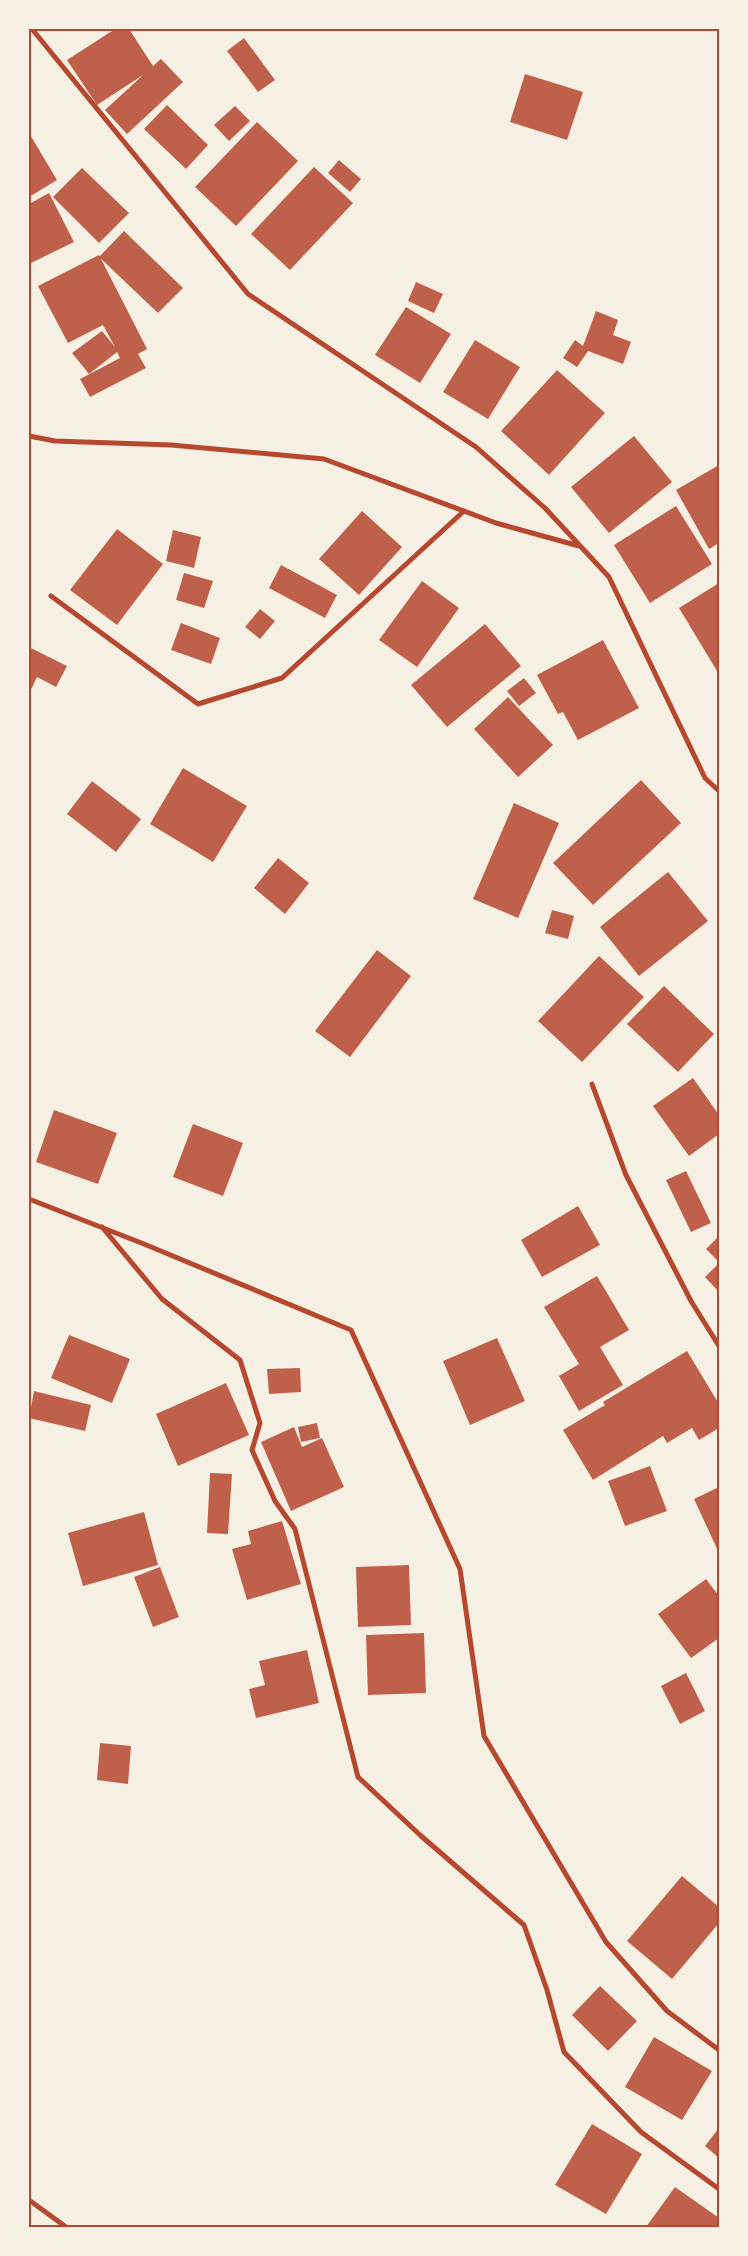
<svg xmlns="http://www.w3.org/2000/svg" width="748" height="2256" font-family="'Titillium Web',sans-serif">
  <rect width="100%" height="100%" fill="#f6efe4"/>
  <path fill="#bf614a" d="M115,29H129L153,66L161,59L183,82L127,134L105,110L143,75L97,105L67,60Z
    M244,38L275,80L258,92L227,51Z
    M525,74L583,92L567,140L510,122Z
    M167,105L208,145L186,169L144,129Z
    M235,106L250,121L229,141L214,125Z
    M257,122L298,161L236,226L195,187Z
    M29,133L57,180L29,197Z
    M339,160L361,179L350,192L328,173Z
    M314,167L353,203L290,270L251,234Z
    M82,168L129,213L99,243L53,197Z
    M49,193L74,242L29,264V204Z
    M124,231L183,288L158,313L99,257Z
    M99,255L147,349L138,354L146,368L90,397L80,379L120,358L117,352L89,374L72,353L102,331L115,347L103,325L68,343L38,286Z
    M416,282L443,294L434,313L408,301Z
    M406,307L451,334L420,383L375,355Z
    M596,311L618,320L613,335L631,342L623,364L588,351L577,367L563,358L575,340L583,346Z
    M475,340L520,367L488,419L443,392Z
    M557,370L605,413L549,475L501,431Z
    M634,436L672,482L609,533L571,487Z
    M719,465V543L709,549L676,490Z
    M676,506L712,564L650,603L614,545Z
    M362,511L402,547L359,595L319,559Z
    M117,529L163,564L117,625L70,590Z
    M173,530L201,537L194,568L166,561Z
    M281,565L337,595L325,618L269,588Z
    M184,573L213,581L204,608L176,600Z
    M422,581L459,608L417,667L379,640Z
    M719,583V670L717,671L679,608Z
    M260,609L275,621L260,639L245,627Z
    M181,623L220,638L211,664L171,650Z
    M485,624L521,666L447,727L411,685Z
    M603,640L639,708L578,740L563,712L558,714L537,675Z
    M29,647L67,666L56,687L37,677L29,694Z
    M524,678L536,693L519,706L507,691Z
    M508,697L553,745L518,777L474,729Z
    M183,768L247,806L213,862L150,824Z
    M641,780L681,823L593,905L553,863Z
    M92,781L141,819L116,852L67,814Z
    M514,803L559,823L518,918L473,899Z
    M278,858L309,883L285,914L254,888Z
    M668,872L708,921L639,976L600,927Z
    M552,910L574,916L568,939L545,933Z
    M377,950L411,976L350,1057L315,1031Z
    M599,956L644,997L582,1062L538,1021Z
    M664,986L714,1034L678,1072L627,1024Z
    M693,1078L719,1115V1134L689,1156L653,1106Z
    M54,1110L117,1133L98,1184L36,1162Z
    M193,1124L243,1143L223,1196L173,1177Z
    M686,1171L711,1223L691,1232L666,1180Z
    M578,1206L600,1245L542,1277L521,1240Z
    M719,1236V1262L706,1249Z
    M719,1263V1292L705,1277Z
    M597,1276L629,1330L600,1347L623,1385L579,1411L559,1376L579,1364L544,1307Z
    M69,1335L130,1359L112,1403L51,1378Z
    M497,1338L525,1401L470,1425L443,1361Z
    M687,1351L719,1404V1428L699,1440L692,1428L667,1443L663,1436L593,1480L563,1430L605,1405L603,1402Z
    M300,1368L301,1392L269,1394L267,1369Z
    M226,1383L249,1435L178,1466L156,1414Z
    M34,1391L91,1405L85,1431L29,1418Z
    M317,1423L320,1438L301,1442L298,1427Z
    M294,1427L302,1447L322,1438L344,1487L291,1511L261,1442Z
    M650,1466L667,1511L625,1526L608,1481Z
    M210,1473L232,1474L228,1534L207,1533Z
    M719,1487V1553L694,1499Z
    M144,1512L158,1565L83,1586L68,1533Z
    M282,1521L301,1584L247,1600L232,1549L251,1544L248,1531Z
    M409,1565L411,1625L358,1627L356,1567Z
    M160,1567L179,1617L153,1627L134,1577Z
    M706,1579L719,1596V1638L691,1658L658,1614Z
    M424,1633L426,1693L368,1695L366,1635Z
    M307,1650L319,1703L256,1718L249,1689L265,1685L259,1661Z
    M686,1673L705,1711L680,1724L661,1686Z
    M100,1743L131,1746L128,1784L97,1780Z
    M682,1876L719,1907V1923L672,1979L627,1941Z
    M600,1986L637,2021L608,2051L572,2015Z
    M654,2037L712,2071L682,2120L625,2087Z
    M592,2124L642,2154L606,2214L555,2185Z
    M719,2128V2158L705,2146Z
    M675,2187L719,2218V2227H646Z"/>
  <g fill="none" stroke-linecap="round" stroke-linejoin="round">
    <path stroke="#b5482f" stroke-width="5" d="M32,29L248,294L476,447L545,508L609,577L705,778L719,791
      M29,436L55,441L171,445L324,459L496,523L579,546
      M51,596L198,704L282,678L464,511
      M592,1084L626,1175L691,1301L719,1346
      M29,1199L144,1244L351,1330L460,1569L484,1736L606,1942L667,2011L719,2050
      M102,1227L162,1299L240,1360L260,1423L252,1450L275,1501L295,1529L358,1777L420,1835L524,1925L547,1990L564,2052L641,2132L719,2189
      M29,2200L66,2227"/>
  </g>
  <rect width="748" height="2256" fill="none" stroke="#f6efe4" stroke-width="60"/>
  <rect x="30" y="30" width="688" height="2196" fill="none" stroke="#b5482f" stroke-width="2"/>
</svg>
